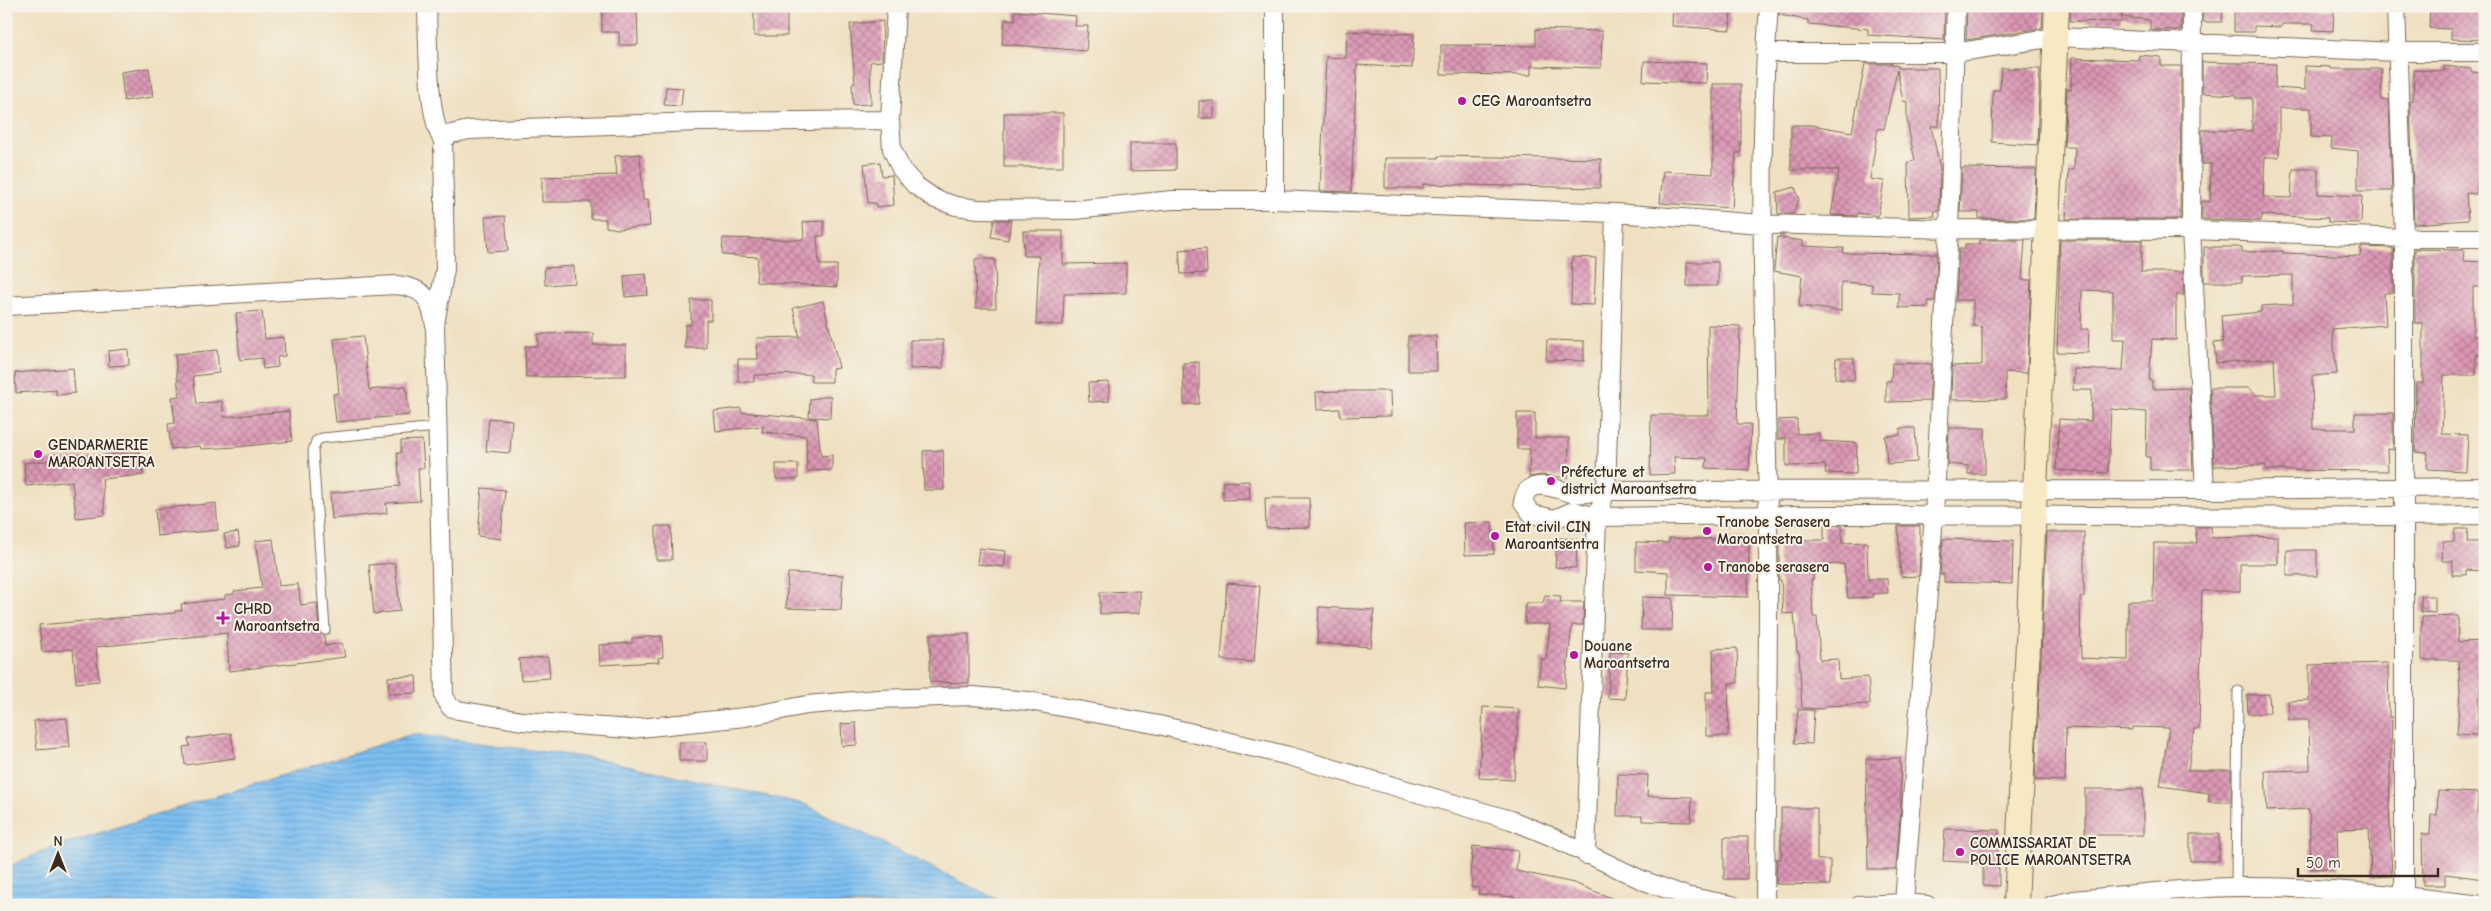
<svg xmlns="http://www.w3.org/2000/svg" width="2491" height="911" font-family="'Comic Neue',sans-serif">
  <defs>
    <pattern id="water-rules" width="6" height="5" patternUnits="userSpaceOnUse" patternTransform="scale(1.25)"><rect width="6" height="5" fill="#7cbff2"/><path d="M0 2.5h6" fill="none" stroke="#679bc3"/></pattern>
    <pattern id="building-cross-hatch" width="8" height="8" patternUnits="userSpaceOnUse" patternTransform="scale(1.25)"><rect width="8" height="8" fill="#db98b6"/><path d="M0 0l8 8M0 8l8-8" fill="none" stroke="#b37c93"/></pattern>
  </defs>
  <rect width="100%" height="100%" fill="#f7f3e8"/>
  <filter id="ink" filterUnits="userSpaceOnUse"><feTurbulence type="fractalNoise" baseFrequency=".02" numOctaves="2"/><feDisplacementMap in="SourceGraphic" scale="10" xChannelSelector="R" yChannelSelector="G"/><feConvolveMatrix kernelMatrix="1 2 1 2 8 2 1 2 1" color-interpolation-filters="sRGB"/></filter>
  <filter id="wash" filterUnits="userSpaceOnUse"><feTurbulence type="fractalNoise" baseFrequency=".0096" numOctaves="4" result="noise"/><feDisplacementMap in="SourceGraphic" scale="20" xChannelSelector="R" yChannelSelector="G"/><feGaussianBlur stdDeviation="1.12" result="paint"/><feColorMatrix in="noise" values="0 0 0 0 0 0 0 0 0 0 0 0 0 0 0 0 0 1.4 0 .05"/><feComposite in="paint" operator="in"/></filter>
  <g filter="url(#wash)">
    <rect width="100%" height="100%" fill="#efe0c1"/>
    <path fill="url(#water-rules)" stroke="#5c7488" d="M413,734L604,760L804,804L1008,905H6V868L45,850Z"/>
    <g id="blocks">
      <path fill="url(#building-cross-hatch)" d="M602,6H637L638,45H619V32H602Z
        M754,6H787V36H754Z
        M1673,6H1731L1730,30L1672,26Z
        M1780,6H1945L1944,40L1868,35V29L1808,24V20L1779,15Z
        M1967,6H2043L2042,28L1966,40Z
        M2071,6H2122L2121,22L2070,21Z
        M2122,6H2181V30H2150V20L2122,17Z
        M2203,6H2223L2222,22H2203Z
        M2261,6L2334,10L2333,31L2313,30L2314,24H2282V27L2254,26V32H2234V10H2261Z
        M2430,6H2485V40L2451,39V29L2429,28Z
        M1015,11L1076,16L1075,26H1088L1086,51L1002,44L1005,19L1015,20Z
        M883,21L882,61L870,62L871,104L853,105L852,83H855L850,24Z
        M1536,29L1602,31L1601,68L1531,66V75L1441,74V45L1536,46Z
        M1347,31L1414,34L1412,68L1357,65L1351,192L1320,191L1326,57L1346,58Z
        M2139,55L2161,57V66H2181L2180,219H2066L2069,170H2074L2075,147H2064L2067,89L2071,90L2072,58L2138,60Z
        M1644,61L1707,63L1706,83L1643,81Z
        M2202,62L2276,64L2275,88L2305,90V66L2331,67V69H2382L2381,99L2389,100L2392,191H2358V151L2331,148L2332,138L2311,137V108H2279V157H2265L2263,197L2291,198L2293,169H2318V194L2362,196L2361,223L2328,222V218L2262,215L2261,221L2202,219V201L2210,202L2211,164H2202V130L2252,131V98H2237V95L2202,93Z
        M1865,64H1891L1898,66V68H1938L1939,126H1931L1940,168L1939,211H1934L1935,216L1909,217L1908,162L1915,161L1907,121V102L1903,101L1897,70L1884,129L1878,128L1870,179L1884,181L1878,216L1858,213L1857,216L1831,215L1839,170H1791V125H1811L1852,132Z
        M2444,66L2471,69V72L2485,73V172L2478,171L2476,194L2466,193L2468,220L2414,224L2410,101H2413L2414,70L2444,71Z
        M149,68L153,97L124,101L121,72Z
        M2001,68L2040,69L2037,145L1992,142L1993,90H2000Z
        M1713,84H1741V153H1736L1732,208L1660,203L1663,171L1713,174Z
        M666,87L683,88L681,106L664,105Z
        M1199,101H1214V118H1199Z
        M1004,113H1063V167H1004Z
        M1130,143H1176V170L1130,171Z
        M640,154L643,200L648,199L650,226L618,229L606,227V219H591V202H542V177L617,175L615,156Z
        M1438,156L1601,159L1600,188L1423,184V188H1385V158H1438Z
        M880,162L882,176L892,175L894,205L876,207V203H868L864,164Z
        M1962,168L2036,169L2034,219L1979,218V212H1960Z
        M1795,187L1799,199L1793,214H1778L1777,192Z
        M505,216L508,251L488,252L485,217Z
        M994,220H1011L1008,240L991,237Z
        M824,221V236H817L819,265H837V287L756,282L758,257L722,255L723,238L799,240L804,238L803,222Z
        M1023,231H1063V264L1126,263V293L1064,294L1063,325L1036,324L1039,256H1024Z
        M1780,235H1784L1782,238L1803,241V246L1844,248L1843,253L1937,254L1935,301H1928L1929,307L1899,308V293L1872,292V284L1841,282V311L1799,306L1802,276L1774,271L1777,237L1780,238Z
        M1979,240H2025L2022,280H2031L2027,373L2005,372L2006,399L1951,400L1952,366L1982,365V327L1973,326V300H1956L1959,249H1965V244H1979Z
        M2060,240H2142L2141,272H2183L2184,295H2176V340L2152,339L2149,381H2152V389L2189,388L2193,470H2150V457H2146L2147,412L2111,409L2108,473L2056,470L2059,419L2091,421L2092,390H2073L2074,369L2123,371L2125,339H2113V291L2082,290L2081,329H2089L2088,353L2057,352Z
        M2204,247H2242V252L2283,251V253L2360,256L2361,247L2393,248V293H2384L2386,325L2332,329L2337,374L2312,376L2313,429H2355V413H2393V450L2387,449L2388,471L2266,470V465L2214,466L2210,388H2248L2256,395H2276L2274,358L2216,363L2214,343L2223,342L2221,316L2261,312V306L2293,304V275L2242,276V282H2204Z
        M1206,248L1207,273L1181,274L1179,250Z
        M2415,249L2464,250L2463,261L2485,262V287H2473V336H2485V355H2476V375H2444L2442,434L2468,435L2466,471L2427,469L2428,453L2415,452L2416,383H2423V323H2415Z
        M1572,257L1596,258L1594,305L1571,304Z
        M975,259H995L996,308H976Z
        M1687,262H1718V286H1687Z
        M574,266L575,283L545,285L544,268Z
        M646,274L648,295L625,297L624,276Z
        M691,300H711V320H706V348H685V325H691Z
        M823,301L839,368L832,369V382H811V374L754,375V382H738V359H758L757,338L800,337L793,308Z
        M262,311L265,339L284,337L285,356L277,357L278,367L263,369L262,358L240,360L236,313Z
        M1708,325L1740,326L1737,424H1751L1749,470L1706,468L1707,458L1674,457L1675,474L1650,475L1651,415H1709Z
        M593,333V345H626V376L526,377L525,346H538V334Z
        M363,336L369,390L406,386L409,415L336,422L333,394L339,393L334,339Z
        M1408,336H1436L1437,371H1408Z
        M910,340H943V368L910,369Z
        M1547,340L1584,341V361L1546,360Z
        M128,349L129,365L109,366L108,351Z
        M217,350L219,373L193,376L197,404L222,401L224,417L289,411L292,441L237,447L201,449L200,446L171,449L168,424L175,423L172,397L179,396L175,354Z
        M1836,358H1854V380L1835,379Z
        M1199,362V404H1184L1183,363Z
        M1892,363L1931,364L1929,401L1886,402V381H1891Z
        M73,368L75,393L56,395V390L16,393L15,373Z
        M1109,382V401L1089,402L1088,383Z
        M1339,391H1390L1391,416L1340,417V409L1317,410L1316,392Z
        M831,396L830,418L809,417L810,399Z
        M741,408V412L817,419L821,456L832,455V470L807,471L806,436L762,432L763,426L716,431L714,411Z
        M1517,413H1535V438H1569L1568,478L1542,475L1529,477L1530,449H1517Z
        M489,418L512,420L510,453L486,451Z
        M1797,419V434L1819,433V441L1857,443L1856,474L1825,473L1826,465L1786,466V438L1778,439V420Z
        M1900,428H1915L1917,462L1887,464L1885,436L1900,435Z
        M1949,428H1985V474H1968V466L1947,464Z
        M422,440L424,468H418L420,501L386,503L387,513L332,519L330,493L400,486L397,453H401V441Z
        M943,450L944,490H924L923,451Z
        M140,452L143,475L102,479L105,515L76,518L72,481L26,486L24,463Z
        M776,464H798V479H776Z
        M1249,481L1250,499L1223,500V482Z
        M482,488L505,490L501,539L478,536Z
        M1265,498H1309L1310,527L1266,528Z
        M216,503L218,530L157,536L155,509Z
        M1492,522L1494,554L1465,555L1464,523Z
        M1824,525L1842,526V543L1867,542L1868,579H1887L1888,593L1872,594L1873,597L1848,598L1844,564L1813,565V580H1811L1813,617H1817L1820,660L1838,659L1839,679L1868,677L1870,704L1824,706V709L1802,708L1799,652H1797L1794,613L1783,614L1781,580H1779V536H1792V540H1824Z
        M656,526H671L672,560H656Z
        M1898,526H1920L1919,576L1901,577Z
        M2195,527H2211L2212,538L2278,536V564H2240V591H2202L2199,729H2194L2188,770H2231V802H2209V793L2160,786L2169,728L2132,727V730L2066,728L2065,781L2035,780L2047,532H2084V597H2080L2081,658L2128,660V601H2153L2154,543H2197Z
        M2455,529H2468L2467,542H2485V571L2466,570V575H2452L2453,561H2442L2443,541L2454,542Z
        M238,532L240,546L227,548L224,534Z
        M1557,538L1577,539L1576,568L1555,567Z
        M1669,538L1749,540L1748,597L1668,595V572L1636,570V542L1669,543Z
        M273,539L279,586L298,584L301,605L317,603L319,630L324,636L325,646L342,643L345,657L229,671L227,633L96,647L99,681L76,683L73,649L42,652L39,625L175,613V611H182L181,604L225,599V595L234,594V591L262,588L255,541Z
        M1943,539L2013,541L2012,584L1944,582V574L1940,575Z
        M979,548L1006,551L1004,567L977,564Z
        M2287,550H2317V576H2287Z
        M395,563L400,611L374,614L369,565Z
        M788,573L843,575L841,610L786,608Z
        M1227,583L1260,586L1254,662L1221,660Z
        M1140,591V613L1100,614V592Z
        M1545,595L1561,596L1560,602H1584L1583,625H1572L1565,688L1538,685L1541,659L1546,660L1550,624H1525V603H1543Z
        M2421,596H2435V613L2421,612Z
        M1642,597L1673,598L1672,630H1641Z
        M1319,607L1374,610L1371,647L1317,643Z
        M2458,616V642L2485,641V668H2480L2481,697H2479L2477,735L2457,734L2460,692L2458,660H2422V617Z
        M930,634H969V683L930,682Z
        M662,636L663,657L658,658L659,662L600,665L599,645L632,643V638Z
        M1737,648L1738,683H1729L1728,736H1706V692H1714L1713,649Z
        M1610,652L1628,653L1625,699L1608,698Z
        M548,657L550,678L521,680L519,659Z
        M2388,663L2389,717H2392L2389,806L2392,876L2371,877L2369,828L2337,829L2338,868L2311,869L2309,809L2267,811L2265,771L2310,770L2309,720H2289L2288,701L2309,700V665Z
        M416,676L417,693L389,694L388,677Z
        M2269,694L2270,713L2248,714L2247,695Z
        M1483,707L1519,709L1514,780L1479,778Z
        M1798,710H1814L1812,744L1794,743Z
        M67,718L70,747L37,750L34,721Z
        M856,723L857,745L842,746L841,724Z
        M231,733L235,758L185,765L183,747L190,746L188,739Z
        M679,742H707V761H679Z
        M1900,758L1901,807L1896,869H1868L1866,759Z
        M1618,774L1648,775L1647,796L1692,797L1691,822L1642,821V816H1617Z
        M2085,789H2143V835H2085Z
        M2438,791L2478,793L2477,813L2483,814L2482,831L2485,832V879L2445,874V885H2423L2422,834H2430L2431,815H2437Z
        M1781,808H1817V860H1830V885L1776,884L1777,859H1781Z
        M1945,829L1999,830L1997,868H1999V886L1983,885V863L1943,861Z
        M2190,834H2219V861H2190Z
        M1724,837H1748L1747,879H1724Z
        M1473,846L1518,851L1516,871L1574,883L1629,905H1513L1514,897L1478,894L1479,888L1471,887L1472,878L1470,874Z"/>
    </g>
  </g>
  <g filter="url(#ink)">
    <use href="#blocks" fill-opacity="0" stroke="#7a6a57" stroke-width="1"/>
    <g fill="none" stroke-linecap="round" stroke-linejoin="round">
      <defs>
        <path id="lane" d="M325,630L313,451L316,441L322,438L437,427
          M2236,887L2238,691"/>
        <path id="street" d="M427,6C428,35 427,120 443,140
          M896,6L890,120L892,149L901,169L915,185L935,199L956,206L978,209L1074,210L1172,200H1275L1615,213L1762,224L1949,229L2191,230L2404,238H2485
          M1275,6V200
          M2192,6L2191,230L2205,490
          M2396,6L2404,238V895
          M1765,53H1954L2056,37L2397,52H2485
          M6,306L396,285C425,288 430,298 435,325L444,696L450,707L458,710L522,721L630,729L745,717L807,705L878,699L973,696L1029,701L1159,725L1289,756L1511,820L1550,836L1642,880L1686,896L1732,905
          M436,319L445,269L443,140L451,134L469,130L699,122L890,120
          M2485,487L2205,490L1606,491C1596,491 1581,495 1571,493C1555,489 1527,475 1523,502L1532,514L1555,519L1573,511L1597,517C1893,511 2189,520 2485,515
          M1586,855L1597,517L1606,491L1615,213
          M1904,903L1934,515L1949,229L1956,6
          M1765,905C1766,775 1769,646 1768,516C1766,346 1756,176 1769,6
          M1860,905L1904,903L1927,905
          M2052,905L2074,900C2127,895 2182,888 2236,887C2318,886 2401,895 2482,905"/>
        <path id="secondary" d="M2016,905L2057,6"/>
      </defs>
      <use href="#lane" stroke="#7a6a57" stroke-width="11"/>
      <use href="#street" stroke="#7a6a57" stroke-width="20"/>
      <use href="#secondary" stroke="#7a6a57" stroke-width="26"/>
      <use href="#lane" stroke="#fff" stroke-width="9"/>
      <use href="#street" stroke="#fff" stroke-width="18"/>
      <use href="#secondary" stroke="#f7e9c3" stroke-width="24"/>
    </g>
  </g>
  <g fill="#b5179e" stroke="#f7f3e8" stroke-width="2">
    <circle cx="1462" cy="101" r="5"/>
    <circle cx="38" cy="454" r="5"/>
    <circle cx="1551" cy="481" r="5"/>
    <circle cx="1707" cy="531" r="5"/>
    <circle cx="1495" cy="536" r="5"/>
    <circle cx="1708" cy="567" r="5"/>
    <path d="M220.5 610.5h5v5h5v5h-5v5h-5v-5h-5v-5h5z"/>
    <circle cx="1574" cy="655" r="5"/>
    <circle cx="1960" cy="852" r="5"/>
  </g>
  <g text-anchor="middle" stroke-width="4" stroke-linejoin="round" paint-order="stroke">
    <g font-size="15" font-weight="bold" fill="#3b2a1e" stroke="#f7f3e8" text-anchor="start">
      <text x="1472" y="106">CEG Maroantsetra</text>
      <text x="48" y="450">GENDARMERIE<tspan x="48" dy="17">MAROANTSETRA</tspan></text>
      <text x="1561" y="477">Préfecture et<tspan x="1561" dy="17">district Maroantsetra</tspan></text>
      <text x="1717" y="527">Tranobe Serasera<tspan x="1717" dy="17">Maroantsetra</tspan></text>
      <text x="1505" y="532">Etat civil CIN<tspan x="1505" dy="17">Maroantsentra</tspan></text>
      <text x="1718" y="572">Tranobe serasera</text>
      <text x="234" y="614">CHRD<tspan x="234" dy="17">Maroantsetra</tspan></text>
      <text x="1584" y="651">Douane<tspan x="1584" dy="17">Maroantsetra</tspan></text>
      <text x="1970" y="848">COMMISSARIAT DE<tspan x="1970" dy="17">POLICE MAROANTSETRA</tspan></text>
    </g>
  </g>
  <rect width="2491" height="911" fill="none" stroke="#f7f3e8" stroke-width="25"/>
  <g transform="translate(58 854)" stroke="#f7f3e8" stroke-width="4" paint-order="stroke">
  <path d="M0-4L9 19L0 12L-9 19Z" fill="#3b2a1e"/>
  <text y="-8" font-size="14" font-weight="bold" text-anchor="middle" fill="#3b2a1e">N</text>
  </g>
  <path d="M2298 868v8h140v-8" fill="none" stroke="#3b2a1e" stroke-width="2.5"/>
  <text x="2306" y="868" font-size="15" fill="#3b2a1e" stroke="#f7f3e8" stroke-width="4" paint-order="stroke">50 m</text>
</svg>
